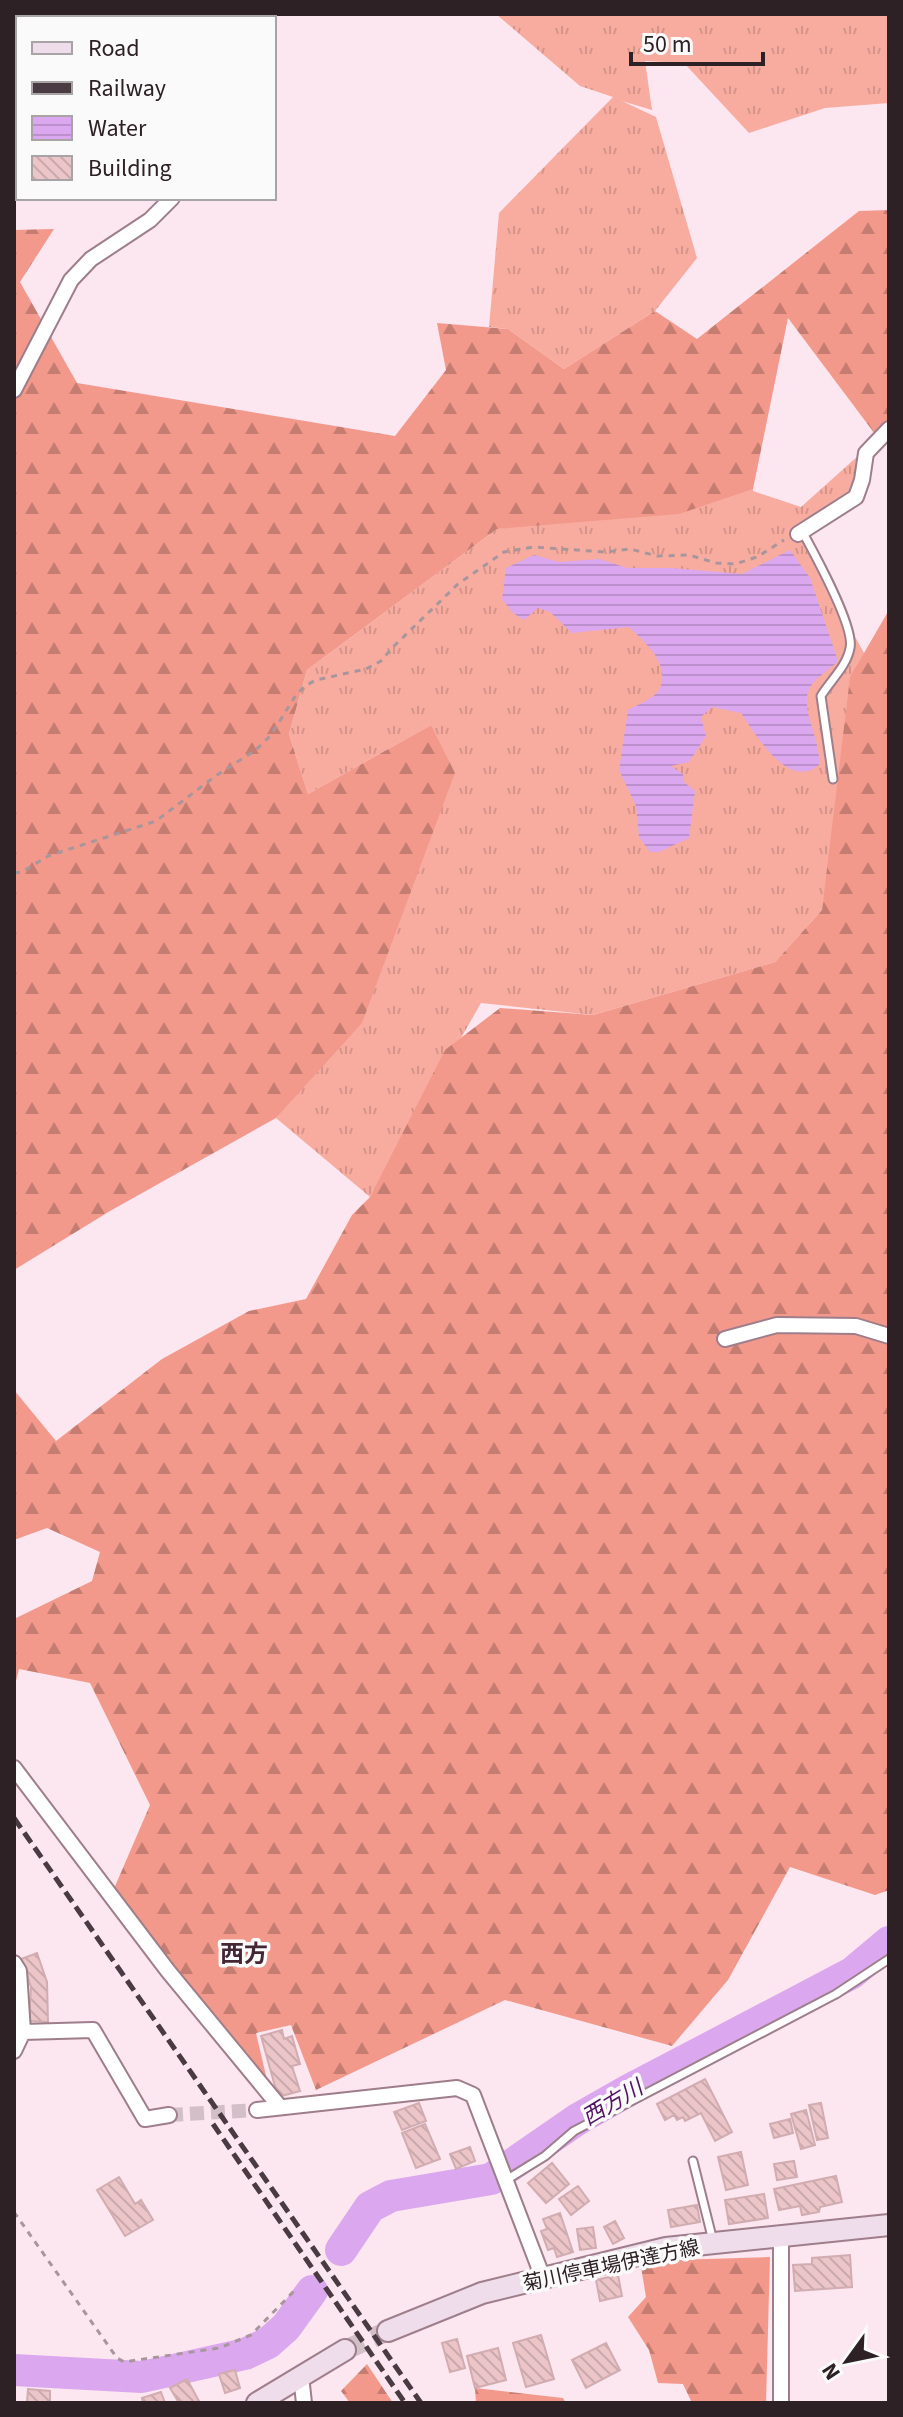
<svg xmlns="http://www.w3.org/2000/svg" width="903" height="2417" font-family="'Source Sans 3','Noto Sans JP',sans-serif">
  <defs>
    <pattern id="grass-tufts" width="24" height="20" patternUnits="userSpaceOnUse" patternTransform="scale(2)"><rect width="24" height="20" fill="#f8aca0"/><path d="M3 7l-1-3M5 7V3M7 7l1-3M15 17l-1-3M17 17v-4M19 17l1-3" fill="none" stroke="#d5948a"/></pattern>
    <pattern id="forest-firs" width="22" height="20" patternUnits="userSpaceOnUse" patternTransform="scale(2)"><rect width="22" height="20" fill="#f3998b"/><path d="M5 1l3.5 6h-7zM16 11l3.5 6h-7z" fill="#c57c71"/></pattern>
    <pattern id="water-rules" width="6" height="5" patternUnits="userSpaceOnUse" patternTransform="scale(2)"><rect width="6" height="5" fill="#dba8ef"/><path d="M0 2.5h6" fill="none" stroke="#bc90cd"/></pattern>
    <pattern id="building-back-hatch" width="6" height="6" patternUnits="userSpaceOnUse" patternTransform="scale(2)"><rect width="6" height="6" fill="#ebc5c8"/><path d="M-1 5l2 2M0 0l6 6M5-1l2 2" fill="none" stroke="#caa9ac"/></pattern>
  </defs>
  <rect width="100%" height="100%" fill="#fce6ef"/>
  <path fill="url(#grass-tufts)" d="M496,14H889V103L825,108L749,133L684,63L645,61L652,110L622,101L656,117L697,258L655,311L564,369L508,329L489,327L499,213L613,97L580,86Z
    M878,438L858,493L798,534L864,653L822,910L775,962L593,1015L481,1003L370,1197L276,1118L375,988L431,725L308,794L289,734L307,670L497,529L753,489V491L801,507Z"/>
  <path fill="url(#forest-firs)" d="M78,14H168L167,18H76Z
    M889,210V430L878,438L788,318L753,489L679,514L497,529L307,670L289,734L308,794L431,725L455,773L362,1023L276,1118L110,1211L14,1270V230L54,229L20,282L77,383L395,436L446,370L437,323L508,329L564,369L655,311L697,339L859,211Z
    M889,610V1890L875,1895L790,1867L728,1980L672,2046L505,2000L316,2090L291,2025L256,2033L271,2097L113,1891L150,1805L90,1683L19,1669L14,1689V1619L92,1581L100,1552L47,1528L14,1540V1390L56,1441L162,1359L249,1311L306,1299L352,1215L370,1197L445,1050L500,1008L593,1015L775,962L822,910L850,677Z
    M770,2257L766,2403H692L683,2384L658,2383L649,2350L628,2317L646,2297L640,2261Z
    M367,2364L393,2403H350L341,2391Z
    M475,2388L563,2398L566,2403H476Z"/>
  <path fill="url(#water-rules)" d="M790,550L810,578L838,661C830,669 820,675 813,683C795,704 822,738 819,765C788,791 756,735 741,713L712,707L701,717L706,736L689,762L671,766L683,774L684,782L695,791L689,838L659,852H650L639,837L636,806L619,770L628,710C637,705 656,698 660,688C670,663 645,642 629,627L572,633L550,612L538,608L524,620L513,613L502,599L506,568L534,555L559,562L600,559L627,568H672L742,574Z"/>
  <g fill="none" stroke-linecap="round" stroke-linejoin="round">
    <path stroke="#dba8ef" stroke-width="32" d="M341,2250L370,2207L391,2196L491,2179L578,2119L629,2090L852,1973L889,1942
      M14,2370L142,2377L245,2354L268,2343L286,2327L312,2291"/>
  </g>
  <path fill="url(#building-back-hatch)" stroke="#d1acb0" stroke-width="2" d="M37,1953L47,1982L48,2022L29,2021L31,1987L21,1959Z
    M282,2030L284,2039L292,2036L300,2064L292,2066L300,2091L278,2097L261,2036Z
    M705,2079L732,2132L715,2141L701,2113L685,2121L683,2117L677,2120L674,2115L665,2120L657,2104Z
    M419,2103L426,2121L402,2130L394,2112Z
    M821,2103L828,2138L817,2140L809,2105Z
    M806,2110L815,2145L801,2149L791,2114Z
    M790,2119L793,2133L774,2138L770,2124Z
    M425,2124L440,2159L416,2168L402,2133Z
    M470,2147L475,2161L456,2169L450,2154Z
    M741,2152L748,2185L726,2190L718,2157Z
    M794,2161L797,2177L777,2180L774,2164Z
    M552,2163L569,2184L546,2203L528,2183Z
    M836,2176L842,2202L820,2207L819,2212L802,2215L800,2206L779,2210L774,2189Z
    M119,2177L135,2204L141,2200L153,2220L125,2236L97,2190Z
    M578,2186L589,2201L571,2215L559,2199Z
    M764,2194L768,2218L729,2224L725,2200Z
    M697,2205L700,2222L671,2227L668,2210Z
    M560,2213L573,2252L557,2257L554,2248L548,2250L541,2231L547,2229L543,2219Z
    M615,2221L624,2238L613,2244L604,2227Z
    M593,2227L596,2248L580,2250L577,2229Z
    M850,2255L852,2287L795,2291L793,2265L812,2264V2258Z
    M618,2275L622,2296L600,2301L596,2280Z
    M541,2335L554,2379L526,2387L513,2343Z
    M457,2339L465,2368L450,2372L442,2343Z
    M606,2343L620,2370L586,2388L572,2360Z
    M498,2348L506,2380L475,2388L467,2356Z
    M235,2370L240,2388L225,2393L219,2374Z
    M187,2379L200,2403H179L170,2388Z
    M28,2389L50,2391V2403H27Z
    M161,2392L165,2403H143L142,2398Z"/>
  <g fill="none" stroke-linecap="round" stroke-linejoin="round">
    <path stroke="#d3bfc7" stroke-width="14" stroke-dasharray="14 7" stroke-linecap="butt" d="M169,2115L257,2110"/>
    <path stroke="#d3bfc7" stroke-width="20" stroke-dasharray="20 10" stroke-linecap="butt" d="M345,2350L388,2331"/>
    <defs>
      <path id="service" d="M802,531C814,553 855,627 850,648C847,666 830,681 821,696L833,779
        M693,2161L713,2241
        M506,2180L545,2156L574,2131L836,1994L889,1959"/>
      <path id="minor" d="M258,18L259,14
        M14,390L71,280L91,259L150,220L172,198
        M798,534L856,497L862,480L866,453L889,429
        M725,1339L777,1325L856,1326L889,1336
        M14,1768L168,1971L280,2107
        M14,1963L19,1971L23,2032L14,2051
        M23,2032L93,2030L145,2119L169,2115
        M257,2110L457,2088L473,2095L543,2278
        M781,2235V2403
        M301,2376L304,2403"/>
      <path id="secondary" d="M388,2331L482,2293L666,2248L889,2225
        M257,2403L345,2350"/>
    </defs>
    <use href="#service" stroke="#9e7e8a" stroke-width="11"/>
    <use href="#minor" stroke="#9e7e8a" stroke-width="18"/>
    <use href="#secondary" stroke="#9e7e8a" stroke-width="24"/>
    <path stroke="#a8969d" stroke-width="3" stroke-dasharray="6 6" stroke-linecap="butt" d="M14,873L22,872L48,856L156,821L217,775L256,750L271,735L296,695L305,686L316,680L366,669L381,661L392,648L458,584L504,552L533,547L605,552L630,549L657,556L689,555L716,563L735,564L757,557L784,540
      M14,2212L117,2358L124,2362L219,2348L251,2335L297,2288"/>
    <use href="#service" stroke="#fff" stroke-width="7"/>
    <use href="#minor" stroke="#fff" stroke-width="14"/>
    <use href="#secondary" stroke="#efddeb" stroke-width="20"/>
    <path stroke="#493b41" stroke-width="5" stroke-dasharray="12 6" stroke-linecap="butt" d="M14,1818L421,2403
      M213,2124L405,2403"/>
  </g>
  <g text-anchor="middle" stroke-width="7" stroke-linejoin="round" paint-order="stroke">
    <g font-size="20" fill="#2e2126" stroke="#fafafa">
      <text transform="translate(611 2265) rotate(-12)" y="7">菊川停車場伊達方線</text>
    </g>
    <g font-size="22" font-style="italic" fill="#521266" stroke="#fafafa">
      <text transform="translate(612 2102) rotate(-31)" y="8">西方川</text>
    </g>
    <g font-size="24" font-weight="bold" fill="#432834" stroke="#fafafa">
      <text x="244" y="1962">西方</text>
    </g>
  </g>
  <rect width="903" height="2417" fill="none" stroke="#2e2126" stroke-width="32"/>
  <rect x="16" y="16" width="260" height="184" fill="#fafafa" stroke="#a8a3a5" stroke-width="2"/>
  <rect x="32" y="42" width="40" height="12" fill="#efddeb" stroke="#a8a3a5" stroke-width="2"/>
  <text x="88" y="56" font-size="24" fill="#2e2126">Road</text>
  <rect x="32" y="82" width="40" height="12" fill="#493b41" stroke="#a8a3a5" stroke-width="2"/>
  <text x="88" y="96" font-size="24" fill="#2e2126">Railway</text>
  <rect x="32" y="116" width="40" height="24" fill="url(#water-rules)" stroke="#a8a3a5" stroke-width="2"/>
  <text x="88" y="136" font-size="24" fill="#2e2126">Water</text>
  <rect x="32" y="156" width="40" height="24" fill="url(#building-back-hatch)" stroke="#a8a3a5" stroke-width="2"/>
  <text x="88" y="176" font-size="24" fill="#2e2126">Building</text>
  <g transform="translate(847 2361) rotate(237)" stroke="#fafafa" stroke-width="6" paint-order="stroke">
  <path d="M0-6L14 30L0 20L-14 30Z" fill="#2e2126"/>
  <text y="-12" font-size="22" font-weight="bold" text-anchor="middle" fill="#2e2126">N</text>
  </g>
  <path d="M631 52v12h132v-12" fill="none" stroke="#2e2126" stroke-width="4"/>
  <text x="643" y="52" font-size="24" fill="#2e2126" stroke="#fafafa" stroke-width="6" paint-order="stroke">50 m</text>
</svg>
